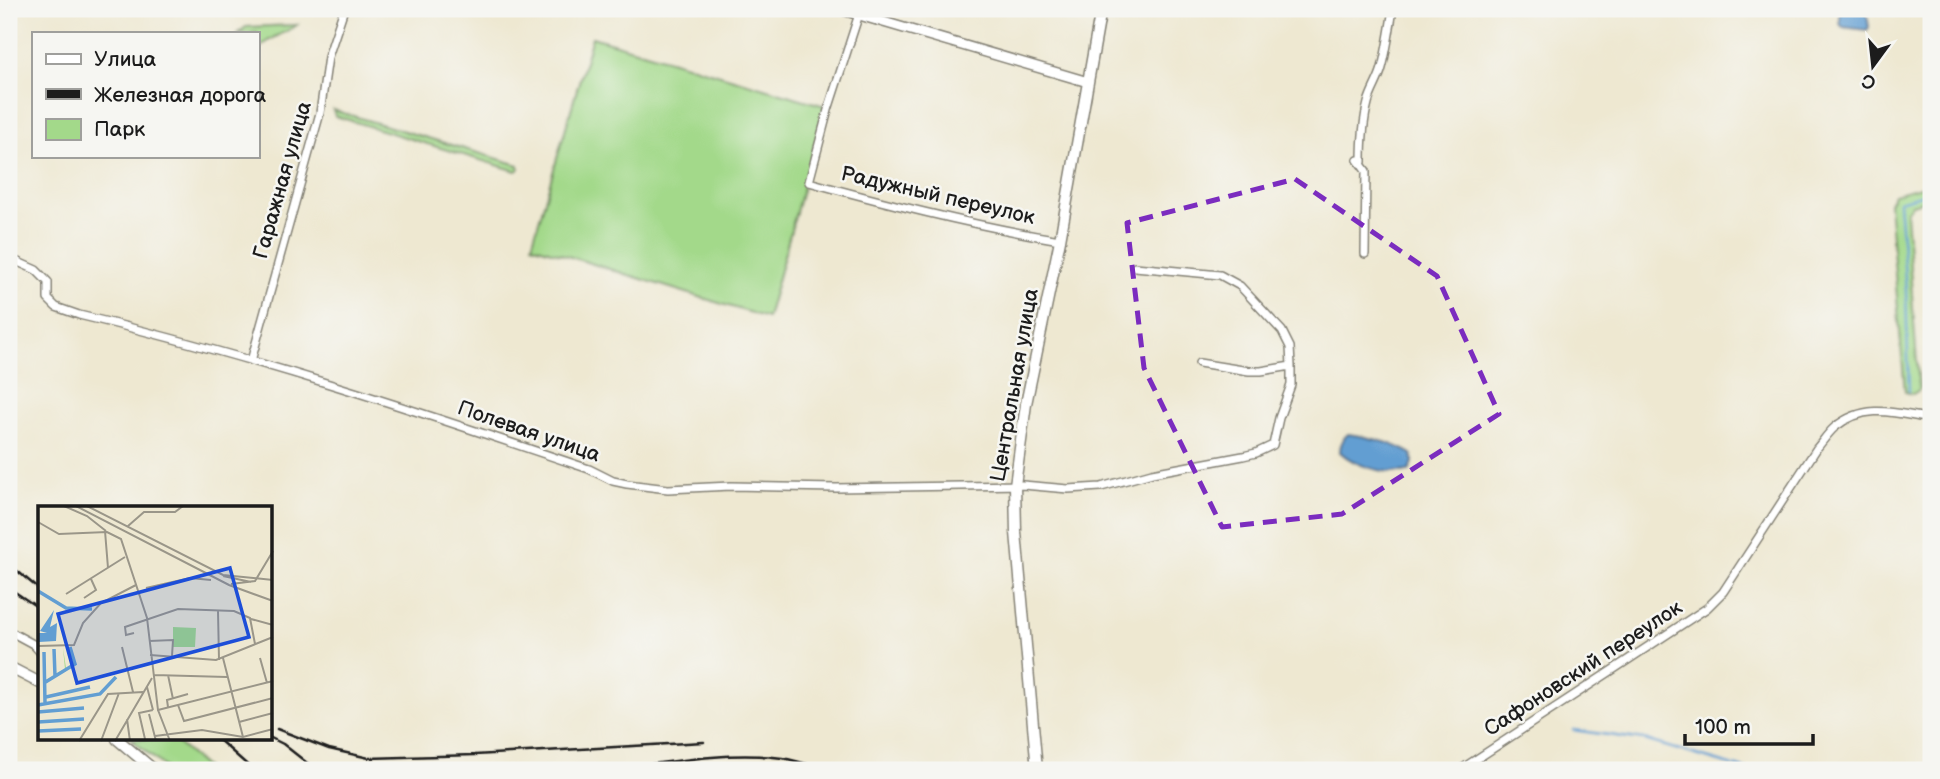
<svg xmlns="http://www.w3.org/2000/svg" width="1940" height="779" font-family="'Balsamiq Sans',sans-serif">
  <rect width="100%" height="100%" fill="#f6f6f2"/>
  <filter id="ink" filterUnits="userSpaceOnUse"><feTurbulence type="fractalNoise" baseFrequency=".0143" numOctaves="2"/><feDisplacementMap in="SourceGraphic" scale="14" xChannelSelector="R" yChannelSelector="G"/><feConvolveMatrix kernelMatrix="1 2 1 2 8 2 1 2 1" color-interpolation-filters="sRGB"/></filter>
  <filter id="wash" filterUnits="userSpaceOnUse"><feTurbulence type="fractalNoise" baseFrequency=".00686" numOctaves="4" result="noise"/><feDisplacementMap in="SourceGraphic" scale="28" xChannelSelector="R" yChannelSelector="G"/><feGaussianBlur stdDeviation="1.57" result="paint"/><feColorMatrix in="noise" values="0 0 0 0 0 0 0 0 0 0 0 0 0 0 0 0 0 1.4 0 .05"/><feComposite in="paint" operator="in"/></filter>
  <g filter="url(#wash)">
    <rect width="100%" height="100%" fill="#eee8d1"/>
    <path fill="#a3d98a" stroke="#607a53" stroke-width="2" d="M297,25C283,35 270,36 257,51V33H238L246,27Z
      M592,37L825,106L767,318L532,245Z
      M333,110L519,165V169L516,171L335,116Z
      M1931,184V199L1912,204L1906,212L1919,390L1913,394L1905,392L1889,203L1894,194Z
      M131,739H173L208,770H168Z"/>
    <path fill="#629ed2" stroke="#3f5d77" stroke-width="2" d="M1840,9H1866L1869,27L1867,30L1842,27L1840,23Z
      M1348,434C1370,437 1393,443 1412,454C1414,461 1413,465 1409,471C1388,475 1356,467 1340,452C1340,444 1342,439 1348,434Z"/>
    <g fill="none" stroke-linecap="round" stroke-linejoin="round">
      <path stroke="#629ed2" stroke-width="2.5" d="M1909,391L1906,291L1899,201L1931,192
        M1573,730L1645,740L1747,770"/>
    </g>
  </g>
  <g filter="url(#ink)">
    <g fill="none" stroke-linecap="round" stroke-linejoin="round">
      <defs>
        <path id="minor" d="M859,14L828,110L809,182C892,205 975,226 1060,240
          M1365,254L1366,171L1358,160L1362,162C1362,143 1363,122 1368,103C1371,91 1379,80 1382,68C1387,49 1390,28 1393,9
          M9,258L36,270L48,282V299L56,307L79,315C252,356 421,412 589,469L613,481L627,484L668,489L731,486L836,488L1023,485L1068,489L1101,487L1152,473L1243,456L1256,453L1273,445L1279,418L1291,385V366L1261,371H1249L1199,363
          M1135,267L1220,275L1240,286L1282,331L1290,347L1291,366
          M251,361L320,113L328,57L344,9
          M9,631L33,644L40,652
          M1460,770L1707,608L1723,592L1817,448C1823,441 1828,433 1835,427C1866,402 1896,413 1931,419"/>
        <path id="tertiary" d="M839,9L1088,82"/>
        <path id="secondary" d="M9,667L40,683
          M117,739L154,770
          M1037,770L1016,532L1015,485L1026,404L1060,240L1101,9"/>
      </defs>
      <use href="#minor" stroke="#858276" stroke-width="10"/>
      <use href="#tertiary" stroke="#858276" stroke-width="12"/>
      <use href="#secondary" stroke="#858276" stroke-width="13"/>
      <use href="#minor" stroke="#fff" stroke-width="7"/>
      <use href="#tertiary" stroke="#fff" stroke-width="9"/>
      <use href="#secondary" stroke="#fff" stroke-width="10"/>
      <path stroke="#1c1c1c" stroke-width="2.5" d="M9,564L40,590
        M9,588L40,609
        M277,729L329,749L369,758L475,755L704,742
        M271,738L283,744L316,770
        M218,739L253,770
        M610,770C663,763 729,750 782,758C798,761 814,766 829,770"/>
    </g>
  </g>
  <path fill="none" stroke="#7b2cbf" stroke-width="5" stroke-dasharray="14 9" stroke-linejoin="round" d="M1295,179L1437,276L1499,414L1342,514L1222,527L1144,368L1127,223Z"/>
  <g text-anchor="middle" stroke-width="5" stroke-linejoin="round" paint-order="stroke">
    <g font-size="21" fill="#1c1c1c" stroke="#f6f6f2">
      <text transform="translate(282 180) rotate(-74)" y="7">Гаражная улица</text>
      <text transform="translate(938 195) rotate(13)" y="7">Радужный переулок</text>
      <text transform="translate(1014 385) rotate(-80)" y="7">Центральная улица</text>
      <text transform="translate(529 431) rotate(19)" y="7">Полевая улица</text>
      <text transform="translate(1583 668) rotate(-33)" y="7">Сафоновский переулок</text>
    </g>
  </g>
  <g transform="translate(38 506)">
    <rect width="234" height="234" fill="#eee8d1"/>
    <path d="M135,121L158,122L157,141H135ZM32,141L38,158L7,177V190L39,184L7,192L8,198L28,195L0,200L7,198L5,145L7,175L16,169V143L17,168L27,163L25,142L28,162L36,158Z" fill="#a3d98a"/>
    <path d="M16,104L12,121L19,117L18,135L1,136V127H9L2,125Z" fill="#629ed2"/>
    <path fill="none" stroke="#629ed2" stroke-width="3.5" d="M0,85L28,102L54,103M16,143L17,170M6,146L7,197M6,177L37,158L32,141M8,191L52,181M0,199L62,188L78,171M0,206L46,202M0,216L46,213M0,225L43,223"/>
    <path fill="none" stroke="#9a9689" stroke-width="2" d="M26,0L49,10L68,25M38,0L191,79L235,95M49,0L185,69L235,74M0,16L21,28L69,26L83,33L109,112L120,204L235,175M90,20L106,6H137L145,0M67,25L70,62M185,70L213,76M193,78L217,75L235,45M108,82L152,72L173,74M28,88L87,51M46,92L58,84L53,73M180,105L181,154M213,113L235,119M96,127L88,129L87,121L140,103L196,105L212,112L217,138M111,135L135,134L134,150M0,140L36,139L45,117L63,97L98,79M84,141L95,186M112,149L178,154L235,131M185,152L205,231M222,152L229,177M116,169L189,171M130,169L135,193M109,181L115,204M140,199L146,215L235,192M130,201L129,194L150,188M120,204L132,235M111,208L118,235M89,213L92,235M201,216L235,207M117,230L164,224L205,231L235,223M107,233L101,207L115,204M41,235L70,188L105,186M63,235L81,187M77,235L114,172"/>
    <path fill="#1d4ed8" fill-opacity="0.15" stroke="#1d4ed8" stroke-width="3.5" d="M192,62L211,131L39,177L20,108Z"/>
    <rect width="234" height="234" fill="none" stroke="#1c1c1c" stroke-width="3.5"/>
  </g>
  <rect width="1940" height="779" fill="none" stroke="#f6f6f2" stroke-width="35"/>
  <rect x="32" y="32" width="228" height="126" fill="#f6f6f2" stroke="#9f9f9c" stroke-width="2"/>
  <rect x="46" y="54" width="35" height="10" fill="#ffffff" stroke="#9f9f9c" stroke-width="2"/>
  <text x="94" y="66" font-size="21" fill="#1c1c1c">Улица</text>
  <rect x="46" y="89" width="35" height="10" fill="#1c1c1c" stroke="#9f9f9c" stroke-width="2"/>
  <text x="94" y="102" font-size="21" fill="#1c1c1c">Железная дорога</text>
  <rect x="46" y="119" width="35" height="21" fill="#a3d98a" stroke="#9f9f9c" stroke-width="2"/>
  <text x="94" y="136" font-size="21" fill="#1c1c1c">Парк</text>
  <g transform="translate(1873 66) rotate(195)" stroke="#f6f6f2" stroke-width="5" paint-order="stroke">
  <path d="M0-5L12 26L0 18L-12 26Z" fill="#1c1c1c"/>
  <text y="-10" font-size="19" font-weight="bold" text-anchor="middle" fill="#1c1c1c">С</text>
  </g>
  <path d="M1685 734v10h128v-10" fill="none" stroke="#1c1c1c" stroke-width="3.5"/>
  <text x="1695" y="734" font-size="21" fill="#1c1c1c" stroke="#f6f6f2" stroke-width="5" paint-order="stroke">100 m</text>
</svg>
